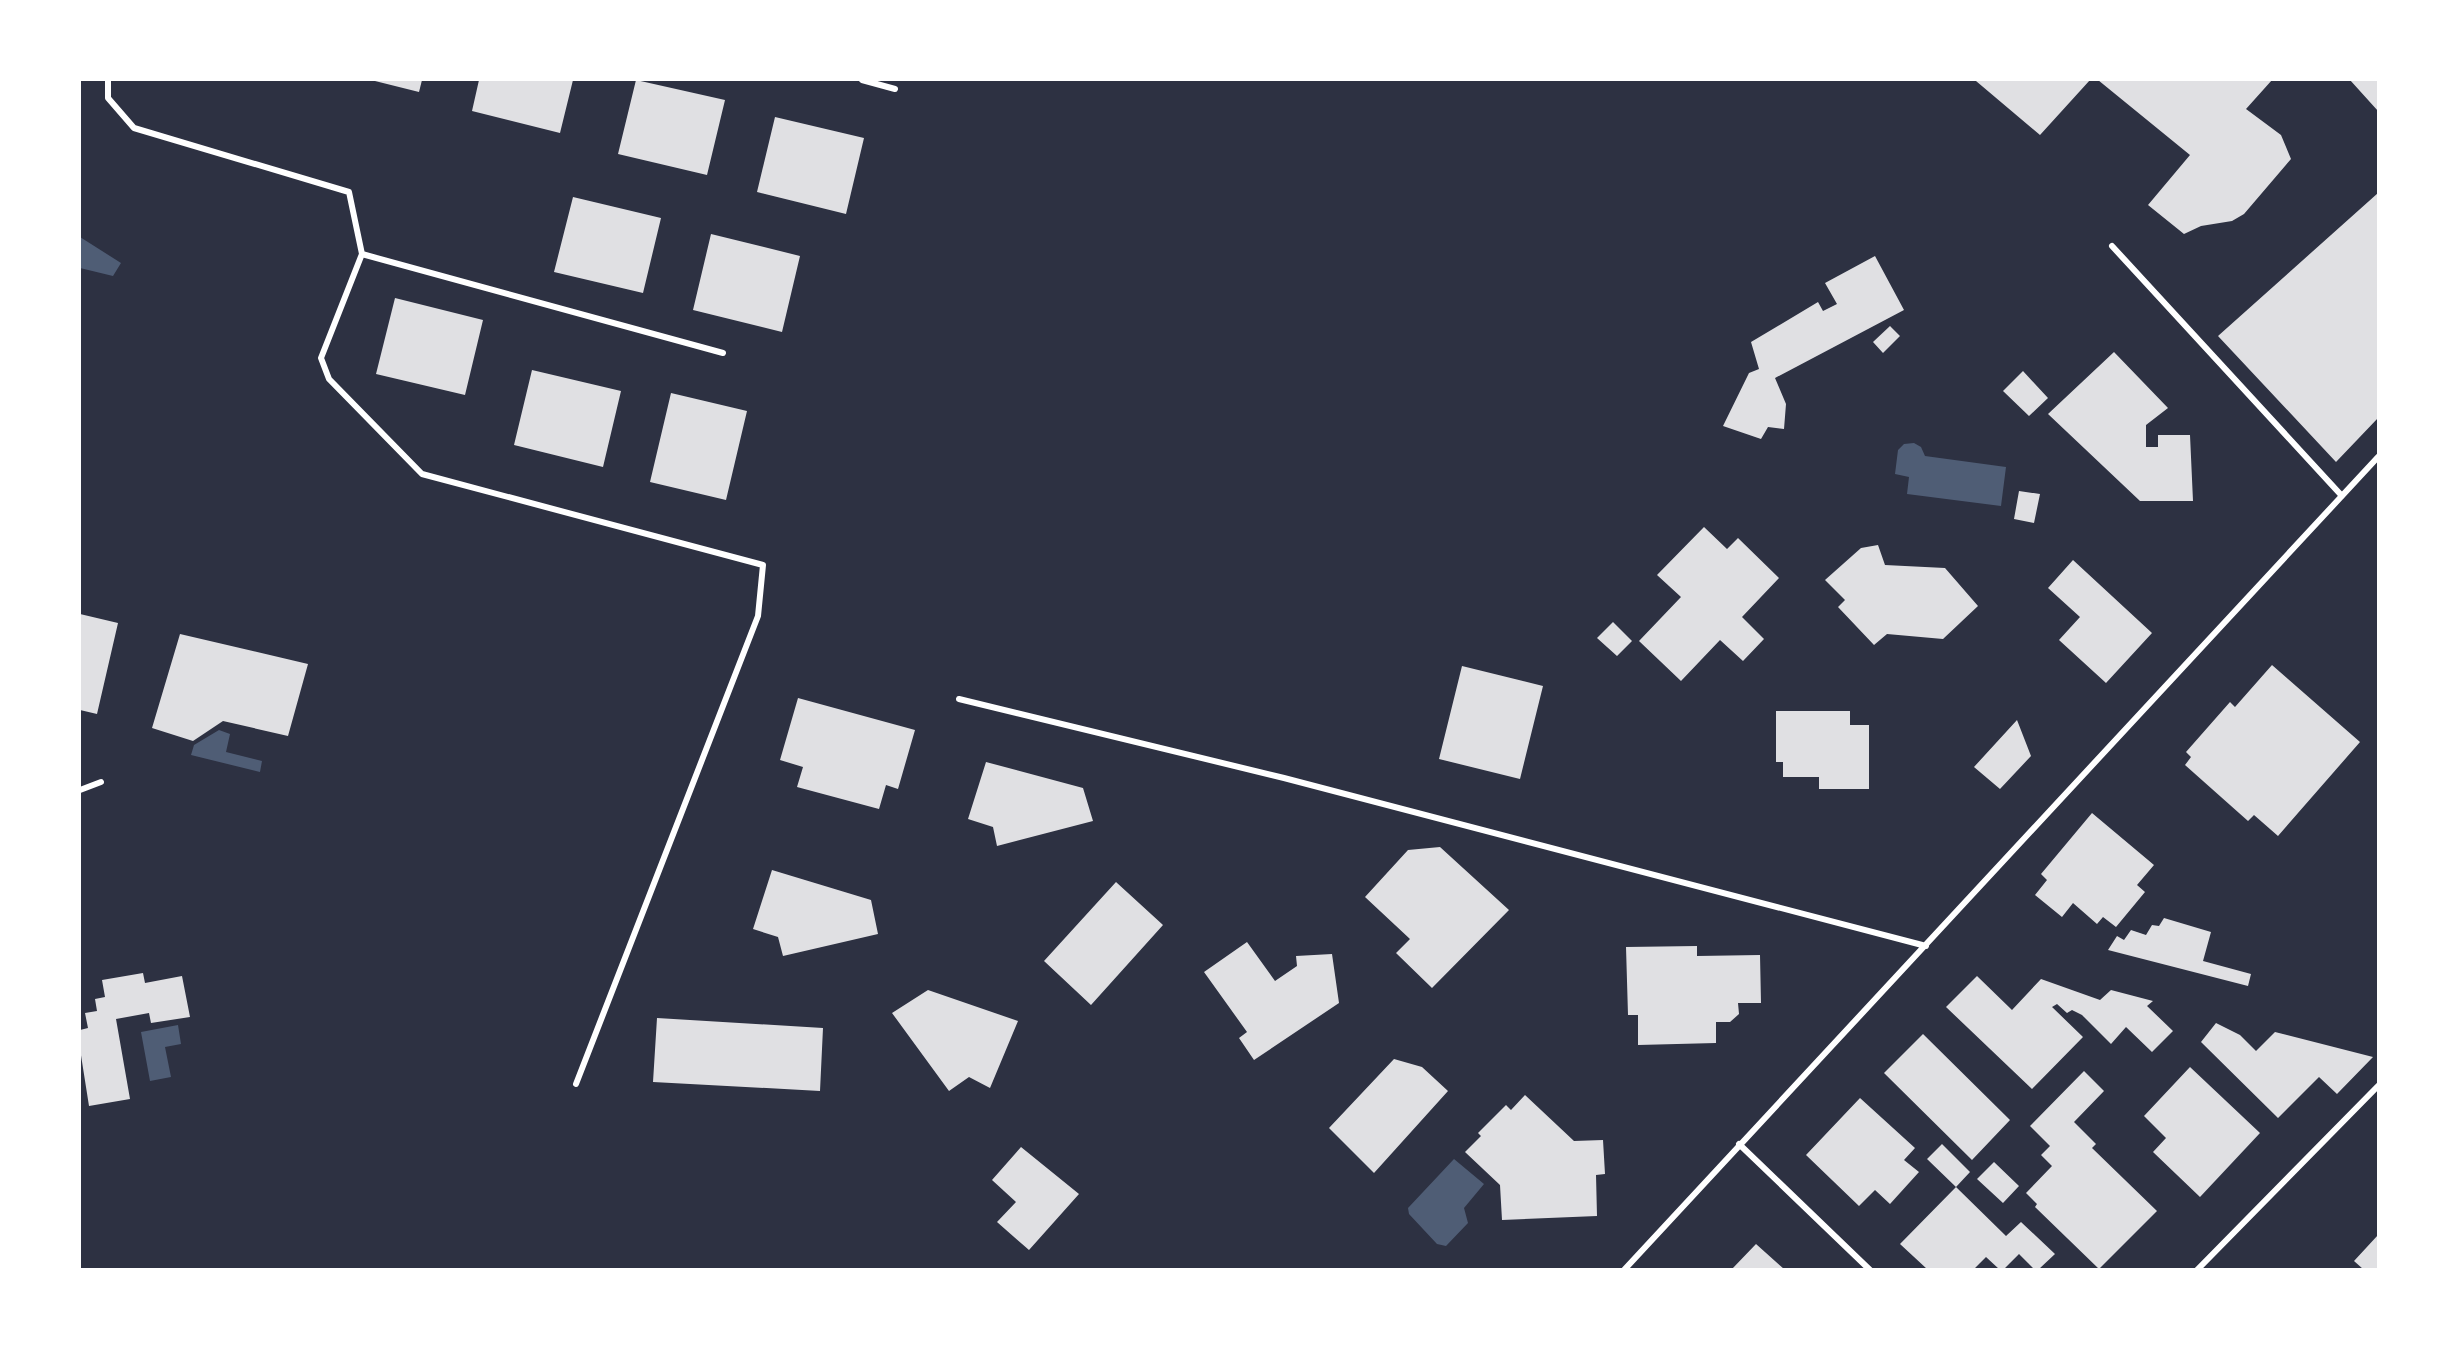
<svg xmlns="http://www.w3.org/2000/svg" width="2458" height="1349" font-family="'Libre Baskerville',serif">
  <rect width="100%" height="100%" fill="#2d3142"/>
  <path fill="#4f5d75" d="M80,237L121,263L113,276L80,268Z
    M1914,443L1921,447L1925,456L2006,467L2001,506L1907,494L1909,477L1895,474L1898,450L1904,444Z
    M219,730L230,734L226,752L262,761L260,772L191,755L194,745Z
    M178,1025L181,1044L165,1047L171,1077L150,1081L141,1032Z
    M1454,1159L1484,1184L1464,1208L1468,1223L1446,1246L1437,1244L1409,1214L1408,1208Z"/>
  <path fill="#e0e0e3" d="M371,80H422L419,92Z
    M479,80H573L560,133L472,111Z
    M636,80L725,100L707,175L618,154Z
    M1978,80H2090L2040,135L1976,81Z
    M2098,80H2272L2246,109L2281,135L2291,159L2244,214L2232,221L2201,226L2184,234L2148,205L2190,155Z
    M2350,80H2378V111Z
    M775,117L864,138L846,214L757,192Z
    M2378,193V418L2336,462L2218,336Z
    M573,197L661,218L643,293L554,272Z
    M711,234L800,256L782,332L693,310Z
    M1875,256L1904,310L1775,378L1786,404L1784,429L1768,427L1761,439L1723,426L1749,373L1759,369L1751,342L1818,302L1823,311L1837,304L1825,283Z
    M395,298L483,320L465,395L376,374Z
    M1890,326L1900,336L1883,353L1873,342Z
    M2114,352L2168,408L2146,425V447H2158V435H2190L2193,501H2140L2048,414Z
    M532,370L621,391L603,467L514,445Z
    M2023,371L2048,398L2029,416L2003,391Z
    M671,393L747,411L726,500L650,482Z
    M2019,491L2040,494L2034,523L2014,519Z
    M1704,527L1727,549L1738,538L1779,578L1742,617L1764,639L1743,661L1720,640L1681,681L1639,641L1681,597L1657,575Z
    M1878,545L1885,565L1945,568L1978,606L1943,639L1887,634L1874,645L1838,607L1845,600L1825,580L1861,548Z
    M2073,560L2152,633L2106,683L2059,640L2080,617L2048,588Z
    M80,614L118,623L97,714L80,710Z
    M1613,622L1632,641L1617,656L1597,638Z
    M180,634L308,664L288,736L223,721L193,741L152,728Z
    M2272,665L2360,742L2278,836L2254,815L2248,821L2185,765L2191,757L2186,752L2230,702L2235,707Z
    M1462,666L1543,686L1520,779L1439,759Z
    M798,698L915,730L898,789L886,785L879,809L797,787L803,767L780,760Z
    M1776,711H1850V725H1869V789H1819V777H1783V762H1776Z
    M2017,720L2031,756L2000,789L1974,767Z
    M986,762L1083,788L1093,821L997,846L993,827L968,819Z
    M2092,813L2154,865L2137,885L2145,892L2116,927L2103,917L2097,924L2073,903L2062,917L2035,895L2047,880L2041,874Z
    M1440,847L1509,910L1432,988L1396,953L1410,939L1365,897L1408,850Z
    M772,870L871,900L878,934L783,956L778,937L753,929Z
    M1116,882L1163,925L1091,1005L1044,961Z
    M2164,918L2211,932L2203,961L2251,974L2248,986L2108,950L2117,936L2124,940L2131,930L2146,935L2152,925L2159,926Z
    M1247,942L1275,981L1297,966L1296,956L1332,954L1339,1003L1254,1060L1239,1038L1247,1032L1204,972Z
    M1697,946V956L1760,955L1761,1003H1738L1739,1014L1730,1022H1716V1043L1638,1045V1015H1628L1626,947Z
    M143,973L145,983L182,976L190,1017L151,1023L149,1013L116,1019L130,1099L89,1106L80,1049V1030L88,1028L85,1013L97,1011L95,999L105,997L102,980Z
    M1977,976L2012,1010L2041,979L2100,1000L2111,990L2153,1001L2147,1006L2173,1031L2152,1052L2126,1027L2111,1044L2082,1015L2072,1010L2067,1013L2057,1004L2052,1007L2083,1037L2032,1089L1946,1007Z
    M928,990L1018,1021L990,1088L969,1077L949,1091L892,1013Z
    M657,1018L823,1028L820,1091L653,1082Z
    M2216,1023L2240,1035L2256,1051L2275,1032L2373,1057L2337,1094L2319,1077L2278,1118L2201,1042Z
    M1923,1034L2010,1120L1972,1160L1884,1073Z
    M1394,1059L1422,1067L1448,1091L1374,1173L1329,1128Z
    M2190,1067L2260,1133L2200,1197L2153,1152L2166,1138L2144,1116Z
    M2084,1071L2104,1091L2074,1122L2096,1144L2092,1148L2157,1211L2099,1269L2035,1207L2037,1204L2026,1193L2052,1166L2041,1155L2050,1146L2030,1126Z
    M1525,1095L1574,1141L1603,1140L1605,1174L1596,1175L1597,1216L1502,1220L1500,1185L1465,1152L1481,1136L1478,1133L1506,1105L1511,1110Z
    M1860,1098L1915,1148L1904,1160L1919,1172L1890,1204L1875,1190L1859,1206L1806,1155Z
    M1942,1144L1970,1172L1956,1187L1927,1159Z
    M1021,1147L1079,1194L1029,1250L997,1222L1016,1202L992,1180Z
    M1994,1162L2019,1186L2003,1203L1977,1179Z
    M1956,1187L2006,1236L2021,1222L2055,1254L2039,1269H2034L2019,1254L2004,1269H1999L1986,1257L1974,1269H1927L1900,1244Z
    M2378,1235V1269H2363L2354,1261Z
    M1756,1244L1784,1269H1732Z"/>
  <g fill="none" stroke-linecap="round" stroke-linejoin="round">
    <path stroke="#fff" stroke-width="6" d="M108,80V98L134,128L349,192L362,254L321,358L329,379L422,474L763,565L758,616L576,1084
      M862,80L895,89
      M2112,246L2342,496
      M362,254L723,353
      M959,699L1284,778L1926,946
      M80,790L101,782
      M1739,1144L1870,1270
      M1624,1270L2378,457
      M2197,1270L2378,1086"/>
  </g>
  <rect width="2458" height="1349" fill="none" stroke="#ffffff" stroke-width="162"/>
</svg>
